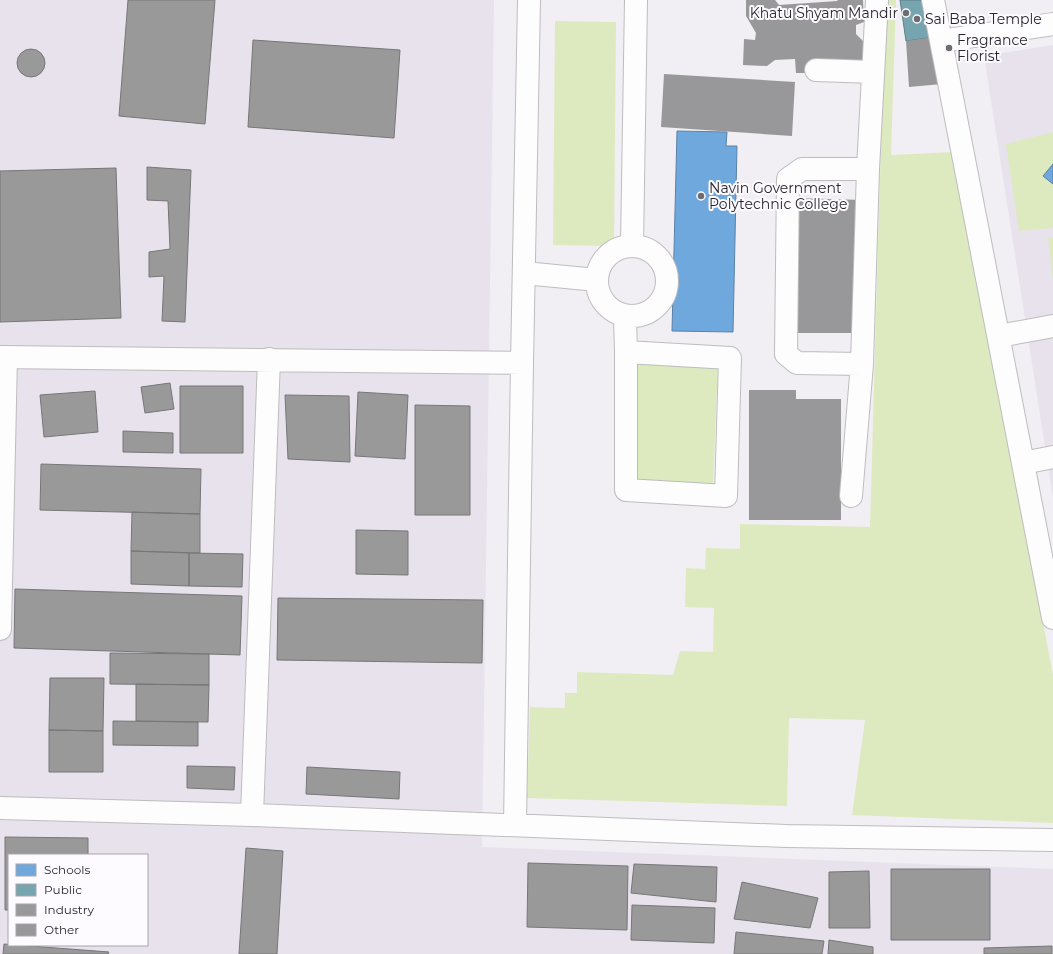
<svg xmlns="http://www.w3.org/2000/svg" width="1053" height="954" font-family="Montserrat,sans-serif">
  <rect width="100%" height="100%" fill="#f1eff3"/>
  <path fill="#e7e2ec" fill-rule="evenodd" d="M0,0H494L482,847L1053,869V954H0ZM9,855H147V945H9Z
    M1053,45V498L984,56Z"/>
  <path fill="#ddeac0" d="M885,0H896L891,155L954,152L1053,675V823L852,815L865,720L789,718L787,806L527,798L530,707L565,708V693H577V672L673,675L680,651L713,652L714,608L685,607L686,568L705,569L706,548L740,549V524L870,527Z
    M555,21L616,22L614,246L553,245Z
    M1053,132V164L1043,176L1053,184V228L1019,231L1006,144Z
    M1048,238H1053V280Z
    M632,358L718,363L713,485L632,479Z"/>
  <path fill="#6fa8dc" stroke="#5a81a7" d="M677,131L727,132L726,146H737L733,332L672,331Z
    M1053,164V184L1043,176Z"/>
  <path fill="#76a5af" stroke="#5f7f87" d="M900,0H930L935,37L906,41Z"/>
  <path fill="#999" stroke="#777678" d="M128,0H215L205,124L119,116Z
    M253,40L400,50L394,138L248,127Z
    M17 63a14 14 0 1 1 28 0a14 14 0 1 1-28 0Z
    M147,167L191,170L185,322L162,321L164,276L149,277V252L170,249L168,201L147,200Z
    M116,168L121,318L0,322V171Z
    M170,383L174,409L145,413L141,387Z
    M180,386H243V453H180Z
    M95,391L98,432L44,437L40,395Z
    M358,392L408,395L405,459L355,456Z
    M285,395L349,396L350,462L288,459Z
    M415,405L470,406V515H415Z
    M123,431L173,433V453L123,452Z
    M41,464L201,469L200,514L40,510Z
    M132,512L200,514V553L131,551Z
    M356,530L408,531V575L356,574Z
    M131,551L189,553V586L131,584Z
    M189,553L243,554L242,587L189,586Z
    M15,589L242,596L240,655L14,648Z
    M278,598L483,600L482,663L277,660Z
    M110,653L209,654V685L110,684Z
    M50,678H104L103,731L49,730Z
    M136,684L209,685L208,722L136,721Z
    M113,721L198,722V746L113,745Z
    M49,730L103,731V772H49Z
    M187,766L235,767L234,790L187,788Z
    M307,767L400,772L399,799L306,794Z
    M5,837L88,838V855H9V910H5Z
    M246,848L283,851L277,954H239Z
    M528,863L628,866L627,930L527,927Z
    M634,864L717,867L716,902L631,893Z
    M891,869H990V940H891Z
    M869,871L870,928H829V872Z
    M742,882L818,898L810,928L734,919Z
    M632,905L715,908L714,943L631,940Z
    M736,932L824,941L822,954H734Z
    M829,940L873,947V954H828Z
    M4,944L109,952L108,954H3Z
    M1052,946V954H984V948Z"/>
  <path fill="#98979a" d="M746,0H775L779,5L837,1L838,0H863L864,22L856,25V34L865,43V63L807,62V68L805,73H796L795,59L775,60L767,66L743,65L744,39L755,40L756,33L746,16Z
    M935,37L942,84L909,87L906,41Z
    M664,74L795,82L792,136L661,127Z
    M794,198L863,200L858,333H789Z
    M749,390H796V399H841V520H749Z"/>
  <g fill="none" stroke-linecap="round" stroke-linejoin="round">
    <defs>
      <path id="minor" d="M933,0L1053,618
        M941,41L1053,24
        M816,70L873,72
        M632,245L636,0
        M597 281a35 35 0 1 1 70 0a35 35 0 1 1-70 0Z
        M524,273L597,280
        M625,316L626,352V490L726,496L730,358L626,352
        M999,336L1053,326
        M0,357L522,363
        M862,364L797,363L786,354L788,179L802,169H868
        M1023,463L1053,457
        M851,496L862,364L868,169L877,0
        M0,629L6,357
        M0,808L252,815L786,836L1053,840
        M252,815L269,359
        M515,825L522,363L529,0"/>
    </defs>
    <use href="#minor" stroke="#bebcbf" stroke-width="24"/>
    <use href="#minor" stroke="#fdfdfd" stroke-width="22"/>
  </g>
  <g fill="#6e6c70" stroke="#fdfbff" stroke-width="1.5">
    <circle cx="906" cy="13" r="4"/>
    <circle cx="917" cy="19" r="4"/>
    <circle cx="949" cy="48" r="4"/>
    <circle cx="701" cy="196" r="4"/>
  </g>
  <g text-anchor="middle" stroke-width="4" stroke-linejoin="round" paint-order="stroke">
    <g font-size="14" fill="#28262a" stroke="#fdfbff" text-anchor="start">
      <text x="898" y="18" text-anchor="end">Khatu Shyam Mandir</text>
      <text x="925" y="24">Sai Baba Temple</text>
      <text x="957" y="45">Fragrance<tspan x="957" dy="16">Florist</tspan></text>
      <text x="709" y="193">Navin Government<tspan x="709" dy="16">Polytechnic College</tspan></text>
    </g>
  </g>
  <rect x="8" y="854" width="140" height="92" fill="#fdfbff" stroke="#a8a6aa"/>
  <rect x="16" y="864" width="20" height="12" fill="#6fa8dc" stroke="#a8a6aa"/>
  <text x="44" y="874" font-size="12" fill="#28262a">Schools</text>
  <rect x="16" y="884" width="20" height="12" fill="#76a5af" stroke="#a8a6aa"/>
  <text x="44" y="894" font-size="12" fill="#28262a">Public</text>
  <rect x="16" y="904" width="20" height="12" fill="#999999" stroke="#a8a6aa"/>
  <text x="44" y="914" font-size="12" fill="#28262a">Industry</text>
  <rect x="16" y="924" width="20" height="12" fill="#98979a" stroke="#a8a6aa"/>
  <text x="44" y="934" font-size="12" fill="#28262a">Other</text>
</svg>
